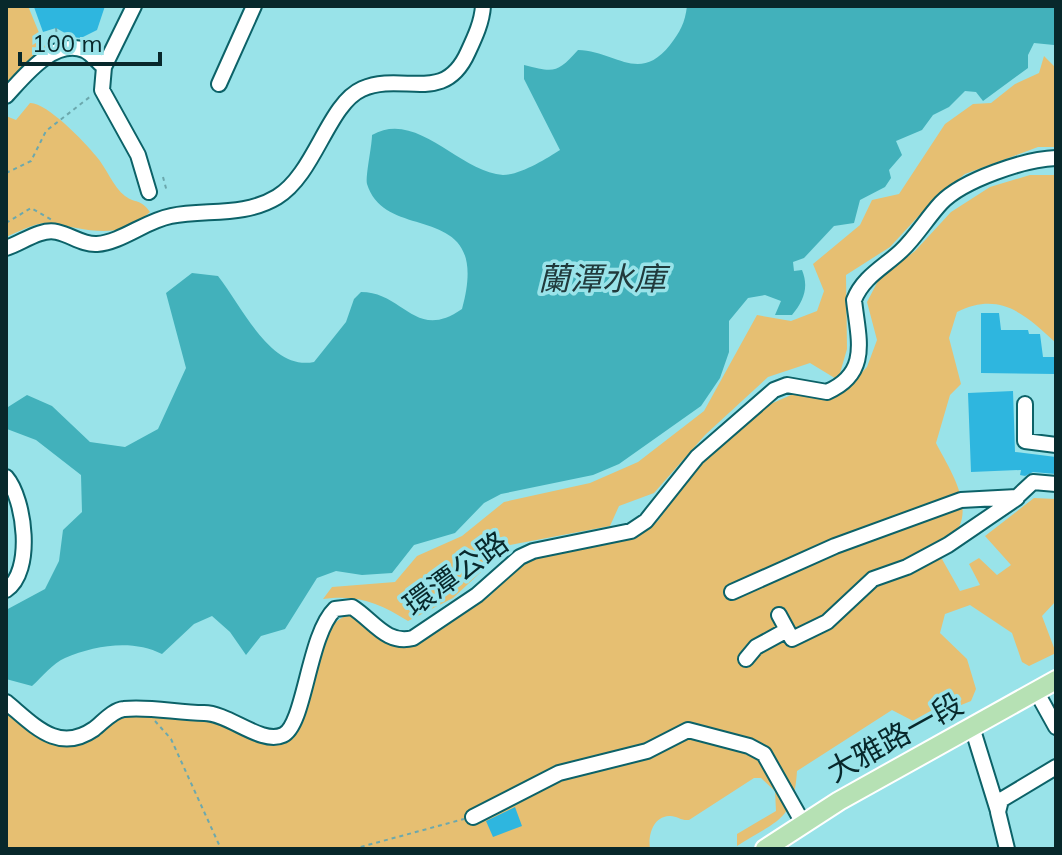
<svg xmlns="http://www.w3.org/2000/svg" width="1062" height="855" font-family="Mulish,'Noto Sans TC',sans-serif">
  <rect width="100%" height="100%" fill="#99e3e9"/>
  <path fill="#e6bf72" d="M6,6H28L47,52L6,86Z
    M1044,56L1056,68V147H1038L965,174L938,195L890,247L846,275L847,349L838,380L810,363L768,377L705,435L654,493L619,506L610,526L510,545L453,598L408,621C380,603 357,594 323,599L332,587L395,582L417,556L462,536L504,502L590,483L638,462L704,411L757,315L791,321L817,311L824,291L813,264L860,225L872,200L899,194L945,124L973,104L991,103L1015,84L1039,73Z
    M30,103C46,102 85,142 96,156C106,167 113,187 125,196C136,204 140,198 150,212C117,243 86,228 48,223C36,222 18,232 6,237V116L16,120Z
    M1030,175H1056V343C1025,314 1000,291 957,312L949,338L961,384L950,395L936,443C947,465 972,501 959,527C955,536 945,544 938,552L960,591L980,585L969,564L979,558L997,575L1011,565L985,536L1034,498L1056,499V601L1042,616L1056,653L1029,666L1022,662L1012,633L970,605L945,614L940,633L967,659L976,689L971,701L917,723L892,710L797,771C794,821 776,821 737,846V834L776,811L775,791L761,778H754L689,820C681,821 676,815 669,816C652,817 648,837 650,849H6V709L63,741H90L107,719C163,710 218,719 272,733C339,701 296,628 356,612L412,644L490,596L522,559L636,533L658,521L696,465L766,406L791,395H831L848,387L867,367L877,340L867,302L879,279L915,251L951,212L990,187Z"/>
  <path fill="#42b1bb" d="M687,6H1056V52L1054,45L1034,43L1028,55V68L983,101L976,92L965,91L949,107L933,115L922,130L896,141L902,155L889,170L891,178L885,187L860,200L854,223L834,226L804,258L793,262L794,271L802,270C809,287 804,301 792,315H775L781,301L765,295L748,298L729,321V352L720,378L701,406L619,464L593,475L501,494L484,503L455,533L414,545L392,573L362,575L336,571L317,578L285,629L261,636L246,655L230,632L212,616L194,624L162,654C133,639 95,645 65,658C53,663 42,677 32,686L6,679V610L45,589L59,561L63,530L82,512L81,475L36,440L7,429L8,407L27,395L52,406L90,442L125,447L158,429L186,368L166,293L192,273L218,276C242,306 270,371 314,362L346,322L354,299L361,292C404,292 415,342 462,309C493,196 386,246 367,184C365,177 372,146 372,135C417,109 459,172 503,175C520,175 546,159 560,150L524,79V65C555,73 557,73 578,50C616,51 639,84 670,45C680,32 685,23 687,6Z"/>
  <path fill="#2eb6df" d="M105,6L97,30L81,38L72,37L56,28L43,32L34,7Z
    M981,313H999L1001,330H1028L1029,334H1040L1043,357H1056V374L981,373Z
    M1013,391L1015,452L1056,457V474L1033,472L1025,476L1020,475L1021,470L971,472L968,393Z
    M515,807L522,826L493,837L486,821Z"/>
  <g fill="none" stroke-linecap="round" stroke-linejoin="round">
    <defs>
      <path id="minor" d="M134,6L104,67L102,90L138,155L149,192
        M219,84L254,6
        M6,96C23,78 53,38 84,50C91,53 98,62 104,67
        M6,248C22,243 40,228 57,232C71,235 83,245 97,244C122,242 145,221 171,216C206,209 244,217 277,197C315,174 328,104 362,89C403,71 444,106 468,52C475,37 482,22 483,6
        M1025,404V441L1056,445
        M6,477C25,499 34,572 6,590
        M732,592L835,546L961,500L1017,497L1033,482L1056,484
        M779,615L792,639L827,622L873,579L907,567L948,545L1017,498
        M746,659L756,647L787,630
        M1036,691L1056,727
        M6,702C34,725 58,754 94,729C103,722 113,710 124,709C149,706 178,713 204,713C229,713 261,745 283,735C305,725 308,635 335,609L352,607C373,620 386,645 413,638L477,595L520,557L533,551L631,531L646,521L697,457L774,390L787,385L827,392C871,373 858,338 854,300C863,277 884,267 901,251C916,237 927,218 941,203C963,180 1025,159 1056,158
        M972,727L998,811
        M473,817L559,773L647,751L688,730L749,746L764,754L803,823
        M1007,849L998,812L1001,800L1056,767"/>
      <path id="major" d="M765,849L839,801L1056,680"/>
    </defs>
    <use href="#minor" stroke="#0c6268" stroke-width="18"/>
    <use href="#major" stroke="#fff" stroke-width="22"/>
    <path stroke="#6ba8ad" stroke-width="2" stroke-dasharray="4 4" stroke-linecap="butt" d="M56,28L57,37
      M6,173L31,161L46,131L91,96
      M163,177L167,192
      M6,223L31,208L52,220
      M155,721L171,739L221,849
      M353,849L464,819"/>
    <use href="#minor" stroke="#fff" stroke-width="14"/>
    <use href="#major" stroke="#b6e1b4" stroke-width="18"/>
  </g>
  <g text-anchor="middle" stroke-width="7" stroke-linejoin="round" paint-order="stroke">
    <g font-size="30" fill="#08282b" stroke="#99e3e9">
      <text transform="translate(456 574) rotate(-36)" y="10">環潭公路</text>
      <text transform="translate(895 738) rotate(-29)" y="10">大雅路一段</text>
    </g>
    <g font-size="32" font-style="italic" fill="#213a3c" stroke="#99e3e9">
      <text x="602" y="290">蘭潭水庫</text>
    </g>
  </g>
  <rect width="1062" height="855" fill="none" stroke="#08282b" stroke-width="16"/>
  <path d="M20 52v12h140v-12" fill="none" stroke="#08282b" stroke-width="4"/>
  <text x="32" y="52" font-size="24" fill="#08282b" stroke="#99e3e9" stroke-width="6" paint-order="stroke">100 m</text>
</svg>
